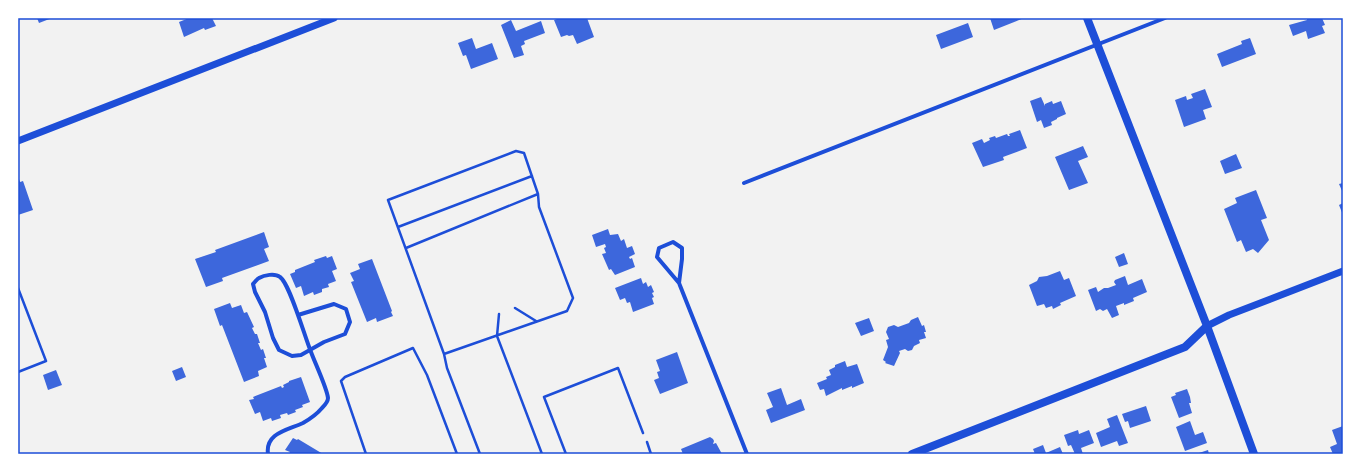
<svg xmlns="http://www.w3.org/2000/svg" width="1361" height="472" font-family="'Libre Baskerville',serif">
  <rect width="100%" height="100%" fill="#f2f2f2"/>
  <path fill="#3d67dc" d="M37,18H52L39,23Z
    M189,18H212L216,26L205,30L204,28L184,37L179,22Z
    M560,18H587L594,37L577,44L573,35L569,36L567,35L561,37L554,20Z
    M990,18H1024L994,30Z
    M1307,18H1322L1325,25L1322,26L1325,33L1308,39L1306,31L1293,36L1289,25L1307,20Z
    M511,20L516,31L541,21L545,33L524,41L525,44L521,46L524,55L514,58L501,25Z
    M968,23L973,37L941,49L936,35Z
    M472,38L476,49L492,43L498,59L471,69L466,55L463,56L458,43Z
    M1250,38L1256,54L1222,67L1217,54L1242,44L1241,41Z
    M1205,89L1212,107L1203,110L1206,119L1184,127L1175,100L1186,96L1187,100L1193,98L1191,94Z
    M1041,97L1045,106V104L1052,101L1053,104L1061,101L1066,114L1057,118V119L1051,122L1052,125L1044,128L1041,120L1037,122L1030,101Z
    M1020,130L1027,148L1003,157L1004,160L983,167L972,143L982,139L984,143L990,140L989,138L995,136L996,138L1007,134L1008,136H1010L1009,134Z
    M1083,146L1088,157L1078,161L1088,183L1069,190L1055,157Z
    M1236,154L1242,168L1225,174L1220,161Z
    M18,176L20,182L23,181L33,210L18,215Z
    M1343,183V193L1339,184Z
    M1256,190L1267,218L1261,220L1269,240L1258,253L1253,249L1246,252L1241,240L1237,242L1224,209L1237,203L1235,198Z
    M1343,203V215L1339,205Z
    M608,229L610,235L618,234L621,241L624,239L627,248L632,246L635,254L629,257L630,259L632,258L635,267L615,275L611,269L609,270L602,254L606,253L604,248L606,247L605,244L596,247L592,235Z
    M264,232L269,247L264,249L269,261L222,278L223,281L206,287L195,259L216,252L215,250Z
    M1124,253L1128,264L1119,267L1115,257Z
    M326,256L327,258L332,256L337,269L332,271L336,281L328,284L329,287L322,289V292L314,295L313,292L304,296L301,286L296,288L290,274L295,272V270L315,262L314,260Z
    M372,259L392,311L391,312L393,316L377,322L376,318L367,322L351,282L354,281L350,273L360,269L358,264Z
    M1060,271L1064,280L1069,278L1076,296L1060,303L1061,305L1053,309L1052,306L1046,308L1044,304L1037,306L1029,285L1037,281L1039,277L1047,276Z
    M1125,276L1128,285L1142,279L1147,292L1133,298L1134,301L1124,305V303L1116,306L1119,315L1112,318L1107,309L1103,311L1100,309L1096,311L1088,290L1096,287L1098,292L1104,288H1108L1116,285L1114,282L1115,280Z
    M641,278L643,284L646,282L648,287L651,285L654,292L652,293L654,297L652,298L654,304L633,312L630,302L627,303L625,298L620,300L615,288Z
    M230,303L232,308L241,305L244,313L247,312L254,327L252,328L255,334H257L260,343H258L261,350L263,349L266,358H264L267,367L258,371L259,376L244,382L222,325L220,326L214,309Z
    M918,317L922,326L924,325L926,332H924L926,338L919,340L920,343L914,346L912,350L908,351L905,349L899,351L900,353L894,366L885,363L886,362L883,360L888,347L886,340L889,339L886,332L888,327L894,325L898,327L909,323L911,320Z
    M869,318L874,331L861,336L855,323Z
    M677,352L688,383L660,394L654,380L659,378L657,372L660,371L656,360Z
    M845,361L847,367L857,364L864,383L852,388V386L842,390V388L826,396L824,389L820,390L817,383L827,379L826,377L831,375L829,370L835,367V365Z
    M182,367L186,377L176,381L172,371Z
    M56,370L62,385L48,390L43,375Z
    M301,377L310,402L302,405L303,407L295,410L296,412L288,415L287,413L280,415L281,418L272,421L271,418L263,421L260,412L255,414L249,400L254,399L253,397L281,386L282,388L284,387L283,385L289,382V381Z
    M781,388L787,405L801,399L805,410L771,423L766,410L773,407L767,393Z
    M1187,389L1190,397L1191,403H1189L1192,413L1179,418L1171,397L1176,395L1175,393Z
    M1146,406L1151,421L1130,428L1128,421L1125,422L1122,414Z
    M1117,415L1128,443L1119,446L1117,441L1101,447L1096,433L1110,427L1107,419Z
    M1190,421L1195,435L1203,432L1207,443L1185,451L1176,427Z
    M1343,426V454H1333L1330,447L1337,444L1332,430Z
    M1078,430L1079,434L1089,430L1094,443L1081,448L1083,454H1075L1071,445L1068,446L1064,435Z
    M710,437L713,439L714,441L713,444L716,443L722,454H683L681,449Z
    M293,438L297,440L298,439L323,454H289L290,452L285,450Z
    M1043,445L1046,453L1060,447L1063,454H1035L1033,449Z
    M1208,450L1209,454H1196Z"/>
  <g fill="none" stroke-linecap="round" stroke-linejoin="round">
    <path stroke="#1d4ed8" stroke-width="2.5" d="M398,227L532,176
      M406,248L538,194L524,153L516,151L388,200L444,354L447,368L480,454
      M18,288L46,361L18,372
      M515,308L536,321
      M499,314L497,336L542,454
      M444,354L567,311L573,298L539,207L538,194
      M647,442L651,454
      M366,454L341,381L345,377L413,348L427,375L457,454
      M566,454L544,397L618,368L643,433"/>
    <path stroke="#1d4ed8" stroke-width="4" d="M744,183L1165,18
      M679,283L682,259V248L673,242L659,248L657,257L679,283L747,454
      M268,454C265,433 288,430 303,423C310,419 317,414 322,408C325,405 328,402 328,398C327,388 315,363 311,352C305,338 290,284 280,277C275,273 264,275 259,278C257,279 255,282 253,284L255,292L265,312L273,338L279,350L292,356L301,355L324,342L345,334L350,322L346,309L334,304L298,315"/>
    <path stroke="#1d4ed8" stroke-width="7" d="M18,141L334,18
      M1207,326L1229,315L1343,271"/>
    <path stroke="#1d4ed8" stroke-width="8" d="M1087,18L1207,326L1254,454
      M912,454L1185,347L1207,326"/>
  </g>
  <rect width="1361" height="472" fill="none" stroke="#ffffff" stroke-width="38"/>
  <rect x="19" y="19" width="1323" height="434" fill="none" stroke="#1d4ed8" stroke-width="1.5"/>
</svg>
